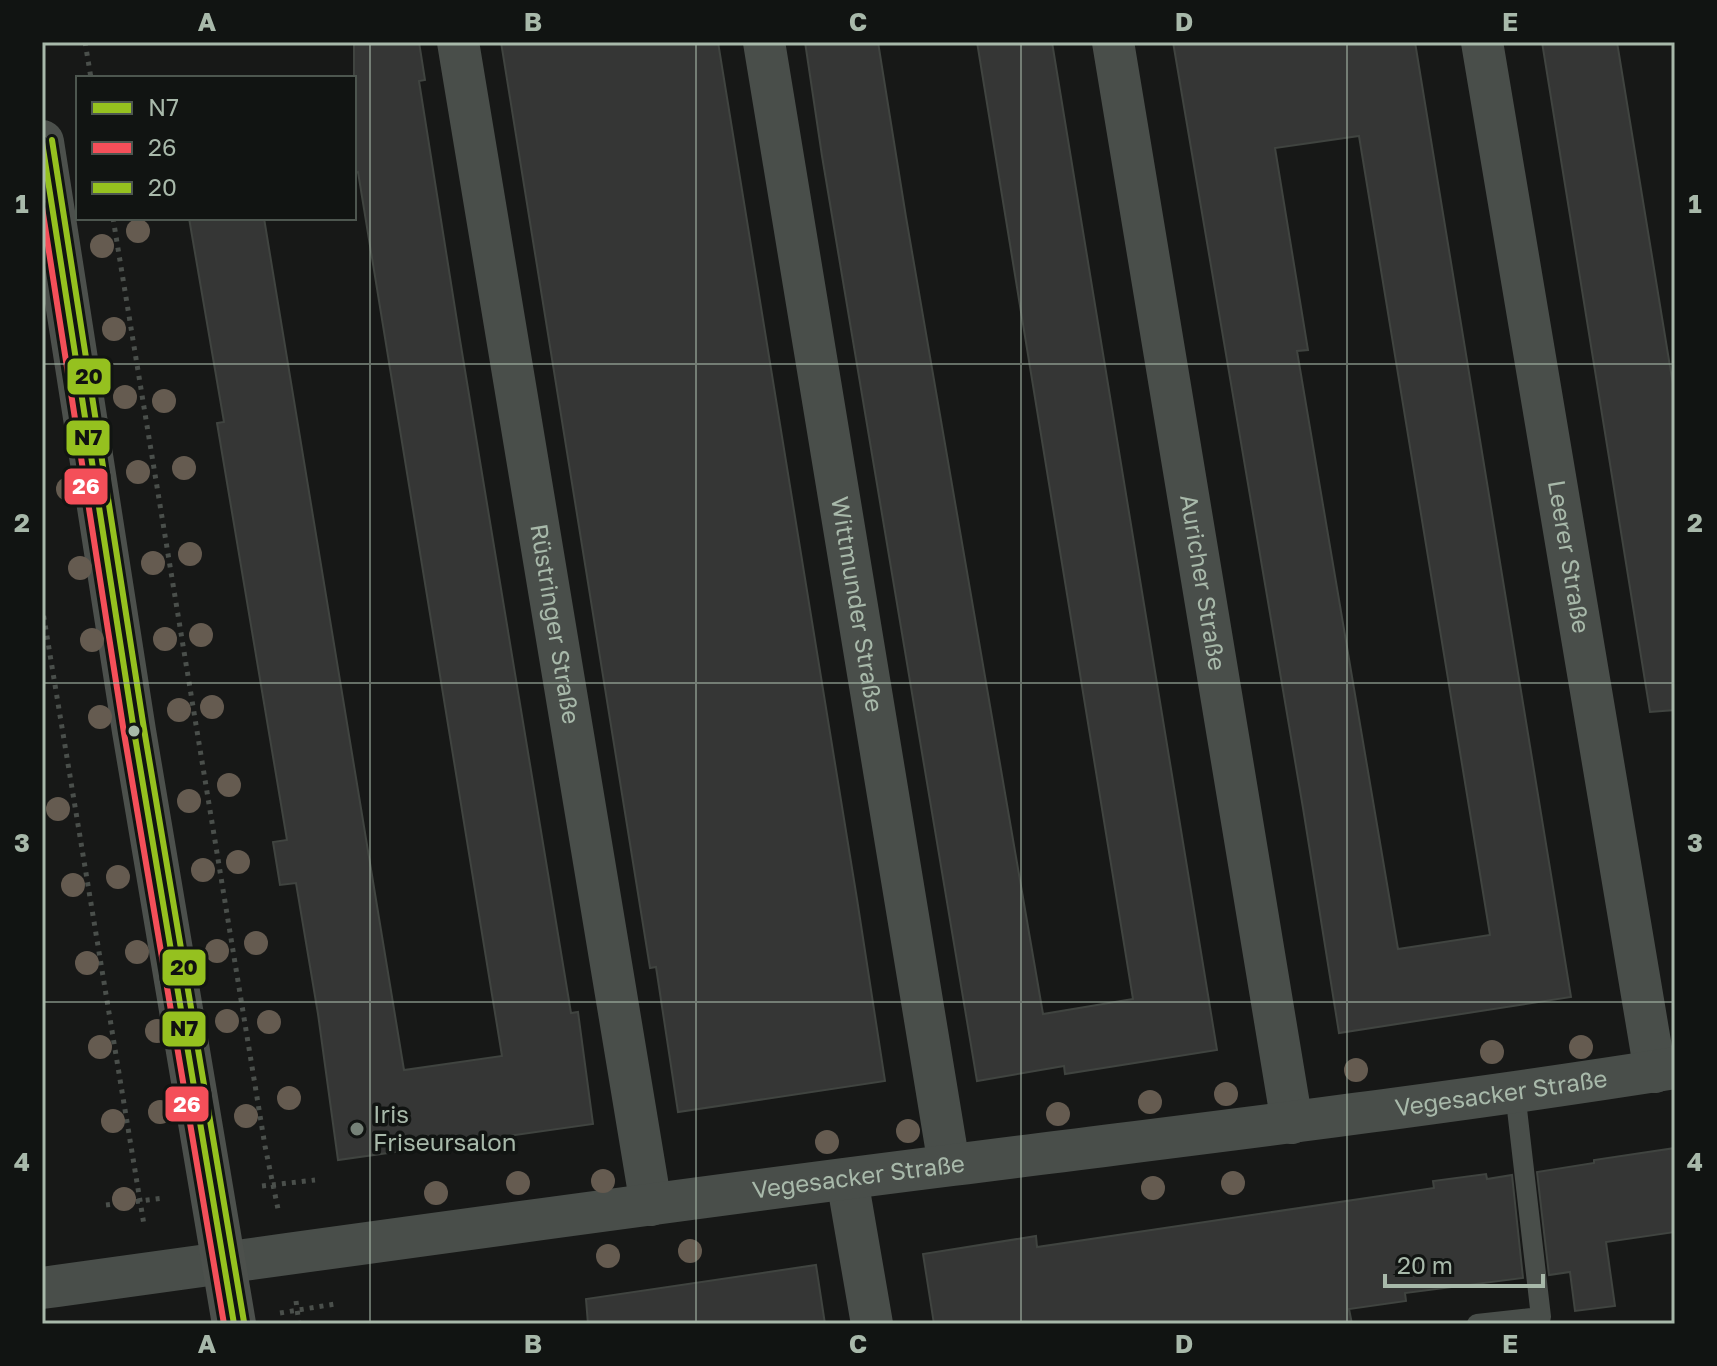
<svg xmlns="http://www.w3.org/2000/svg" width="1717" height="1366" font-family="'Golos Text',sans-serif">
  <rect width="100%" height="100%" fill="#171817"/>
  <path fill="#353635" stroke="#404440" stroke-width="2" fill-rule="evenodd" d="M354,42H419L425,80L419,81L460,340L571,1013L578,1012L593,1124L338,1160L318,1014L296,883L280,885L273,842L287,840L217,423L224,422L189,218H264L404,1070L502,1056L358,172L354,173Z
    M501,42H718L857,899L885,1081L678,1112L656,967L650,968Z
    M805,42H878L906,217L1043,1014L1133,999L977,42H1052L1217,1050L1065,1074L1064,1066L977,1081L822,156Z
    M1173,42H1415L1571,997L1339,1033L1303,808ZM1359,136L1490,935L1398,949L1297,351L1308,350L1275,148Z
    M1542,42H1617L1675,397V710L1650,712Z
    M1675,1148V1232L1606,1242L1615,1306L1575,1311L1570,1272L1549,1275L1537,1172L1594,1163V1160Z
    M1486,1174L1487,1179L1512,1175L1523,1278L1405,1293L1406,1301L1349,1309L1352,1324H934L923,1254L1036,1236L1037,1247L1434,1188L1433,1181Z
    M816,1265L825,1324H588L586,1299Z"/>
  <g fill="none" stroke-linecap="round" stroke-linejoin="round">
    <path stroke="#4a4f4b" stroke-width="5" stroke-dasharray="4 6" stroke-linecap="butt" d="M85,42L91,78
      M113,218L265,1146L278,1209
      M42,606L144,1225
      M262,1186L315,1180
      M106,1205L164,1198
      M296,1301L299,1324
      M280,1313L335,1304"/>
    <path stroke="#494e4a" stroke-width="20" d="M1477,1324L1541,1317L1515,1092"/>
    <g stroke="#494e4a" stroke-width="42">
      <path id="s1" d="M458,42L651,1205"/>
      <path id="s2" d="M764,42L949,1165"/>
      <path id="s3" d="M1113,42L1292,1123"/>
      <path id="s4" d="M1482,42L1655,1072"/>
      <path d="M847,1179L872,1324"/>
      <path id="s5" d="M42,1288C346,1246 649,1203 953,1165C1194,1134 1435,1106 1675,1068"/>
    </g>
    <path stroke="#4c504c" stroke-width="44" d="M42,142L134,731L234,1324"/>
    <defs>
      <path id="bus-1" d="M42,142L134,731L234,1324"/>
      <path id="bus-2" d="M42,207L124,733L224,1324"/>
      <path id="bus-3" d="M52,140L144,729L244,1322"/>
    </defs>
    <use href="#bus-1" stroke="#111412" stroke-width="12"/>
    <use href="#bus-2" stroke="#111412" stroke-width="12"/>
    <use href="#bus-3" stroke="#111412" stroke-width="12"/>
    <use href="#bus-1" stroke="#95c11f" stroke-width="6"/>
    <use href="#bus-2" stroke="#f44f59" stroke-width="6"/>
    <use href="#bus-3" stroke="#95c11f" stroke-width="6"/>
  </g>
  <g fill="#655b50">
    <circle cx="138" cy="231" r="12"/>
    <circle cx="102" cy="246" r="12"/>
    <circle cx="114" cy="329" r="12"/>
    <circle cx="125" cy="397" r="12"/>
    <circle cx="164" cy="401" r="12"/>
    <circle cx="184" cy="468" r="12"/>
    <circle cx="138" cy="472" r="12"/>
    <circle cx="68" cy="489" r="12"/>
    <circle cx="190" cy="554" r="12"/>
    <circle cx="153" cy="563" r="12"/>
    <circle cx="80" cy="568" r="12"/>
    <circle cx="201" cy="635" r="12"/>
    <circle cx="165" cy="639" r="12"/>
    <circle cx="92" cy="640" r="12"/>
    <circle cx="212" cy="707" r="12"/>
    <circle cx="179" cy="710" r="12"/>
    <circle cx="100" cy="717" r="12"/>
    <circle cx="229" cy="785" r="12"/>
    <circle cx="189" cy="801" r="12"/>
    <circle cx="58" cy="809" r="12"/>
    <circle cx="238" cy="862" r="12"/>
    <circle cx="203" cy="870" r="12"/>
    <circle cx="118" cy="877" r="12"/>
    <circle cx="73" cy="885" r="12"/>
    <circle cx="256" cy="943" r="12"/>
    <circle cx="217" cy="951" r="12"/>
    <circle cx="137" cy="952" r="12"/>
    <circle cx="87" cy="963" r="12"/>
    <circle cx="227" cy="1021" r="12"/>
    <circle cx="269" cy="1022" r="12"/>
    <circle cx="157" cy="1031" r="12"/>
    <circle cx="100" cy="1047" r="12"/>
    <circle cx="1581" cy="1047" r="12"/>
    <circle cx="1492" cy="1052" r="12"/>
    <circle cx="1356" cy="1070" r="12"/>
    <circle cx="1226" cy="1094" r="12"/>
    <circle cx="289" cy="1098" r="12"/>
    <circle cx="1150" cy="1102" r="12"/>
    <circle cx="160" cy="1112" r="12"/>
    <circle cx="1058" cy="1114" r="12"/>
    <circle cx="246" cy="1116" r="12"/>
    <circle cx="113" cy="1121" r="12"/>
    <circle cx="908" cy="1131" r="12"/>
    <circle cx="827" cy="1142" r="12"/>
    <circle cx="603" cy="1181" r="12"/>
    <circle cx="518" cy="1183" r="12"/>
    <circle cx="1233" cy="1183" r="12"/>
    <circle cx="1153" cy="1188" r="12"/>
    <circle cx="436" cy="1193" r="12"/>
    <circle cx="124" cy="1199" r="12"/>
    <circle cx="690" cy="1251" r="12"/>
    <circle cx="608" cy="1256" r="12"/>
  </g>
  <path fill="none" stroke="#a8b9aa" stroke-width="2" stroke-opacity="0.55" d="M370,42V1324M696,42V1324M1021,42V1324M1347,42V1324M42,364H1675M42,683H1675M42,1002H1675"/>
  <circle fill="#a8b9aa" stroke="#111412" stroke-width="3" cx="134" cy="731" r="7"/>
  <circle fill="#758177" stroke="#111412" stroke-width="3" cx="357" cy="1129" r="8"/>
  <g text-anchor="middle" stroke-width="7" stroke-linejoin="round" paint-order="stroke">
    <g font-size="24" fill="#a8b9aa" stroke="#111412">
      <text dy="8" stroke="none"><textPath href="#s4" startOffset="522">Leerer Straße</textPath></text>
      <text dy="8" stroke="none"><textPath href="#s3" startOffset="548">Auricher Straße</textPath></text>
      <text dy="8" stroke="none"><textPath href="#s2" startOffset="570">Wittmunder Straße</textPath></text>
      <text dy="8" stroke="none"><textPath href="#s1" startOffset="590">Rüstringer Straße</textPath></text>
      <text dy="8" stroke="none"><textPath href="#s5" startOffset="1472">Vegesacker Straße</textPath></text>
      <text dy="8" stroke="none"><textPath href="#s5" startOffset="824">Vegesacker Straße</textPath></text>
    </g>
    <g font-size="24" fill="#a8b9aa" stroke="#111412" text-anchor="start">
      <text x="373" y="1123">Iris<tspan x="373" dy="28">Friseursalon</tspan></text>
    </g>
  </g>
  <g stroke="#111412" stroke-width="3">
    <rect x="66" y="357" width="46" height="39" rx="8" fill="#95c11f"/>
    <rect x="65" y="419" width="46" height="38" rx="8" fill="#95c11f"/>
    <rect x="63" y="467" width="46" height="39" rx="8" fill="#f44f59"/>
    <rect x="161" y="948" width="46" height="39" rx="8" fill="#95c11f"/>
    <rect x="161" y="1010" width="46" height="38" rx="8" fill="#95c11f"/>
    <rect x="164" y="1085" width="46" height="38" rx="8" fill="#f44f59"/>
  </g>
  <g font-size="22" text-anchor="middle" font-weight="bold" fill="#fff">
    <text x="86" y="494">26</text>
    <text x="187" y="1112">26</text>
  </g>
  <g font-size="22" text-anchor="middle" font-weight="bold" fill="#111">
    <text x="89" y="384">20</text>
    <text x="88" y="445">N7</text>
    <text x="184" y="975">20</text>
    <text x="184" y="1036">N7</text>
  </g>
  <rect width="1717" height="1366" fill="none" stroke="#111412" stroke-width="88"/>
  <rect x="76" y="76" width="280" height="144" fill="#111412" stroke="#4d564f" stroke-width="2"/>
  <rect x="92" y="102" width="40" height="12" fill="#95c11f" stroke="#4d564f" stroke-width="2"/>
  <text x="148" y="116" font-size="24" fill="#a8b9aa">N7</text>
  <rect x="92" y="142" width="40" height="12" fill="#f44f59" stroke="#4d564f" stroke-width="2"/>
  <text x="148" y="156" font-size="24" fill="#a8b9aa">26</text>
  <rect x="92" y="182" width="40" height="12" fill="#95c11f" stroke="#4d564f" stroke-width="2"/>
  <text x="148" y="196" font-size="24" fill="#a8b9aa">20</text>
  <path d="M1385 1274v12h158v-12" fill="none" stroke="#a8b9aa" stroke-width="4"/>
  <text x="1397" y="1274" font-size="24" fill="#a8b9aa" stroke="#111412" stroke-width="6" paint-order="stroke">20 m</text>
  <rect x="44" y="44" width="1629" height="1278" fill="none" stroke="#a8b9aa" stroke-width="3"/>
  <g font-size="26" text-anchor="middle" font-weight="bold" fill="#a8b9aa">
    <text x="207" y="31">A</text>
    <text x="533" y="31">B</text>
    <text x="858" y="31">C</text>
    <text x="1184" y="31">D</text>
    <text x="1510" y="31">E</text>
    <text x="22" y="213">1</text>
    <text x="1695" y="213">1</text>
    <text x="22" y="532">2</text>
    <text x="1695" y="532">2</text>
    <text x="22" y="852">3</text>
    <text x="1695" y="852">3</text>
    <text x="22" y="1171">4</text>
    <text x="1695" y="1171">4</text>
    <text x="207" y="1353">A</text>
    <text x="533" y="1353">B</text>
    <text x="858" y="1353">C</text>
    <text x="1184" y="1353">D</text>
    <text x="1510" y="1353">E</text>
  </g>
</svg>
